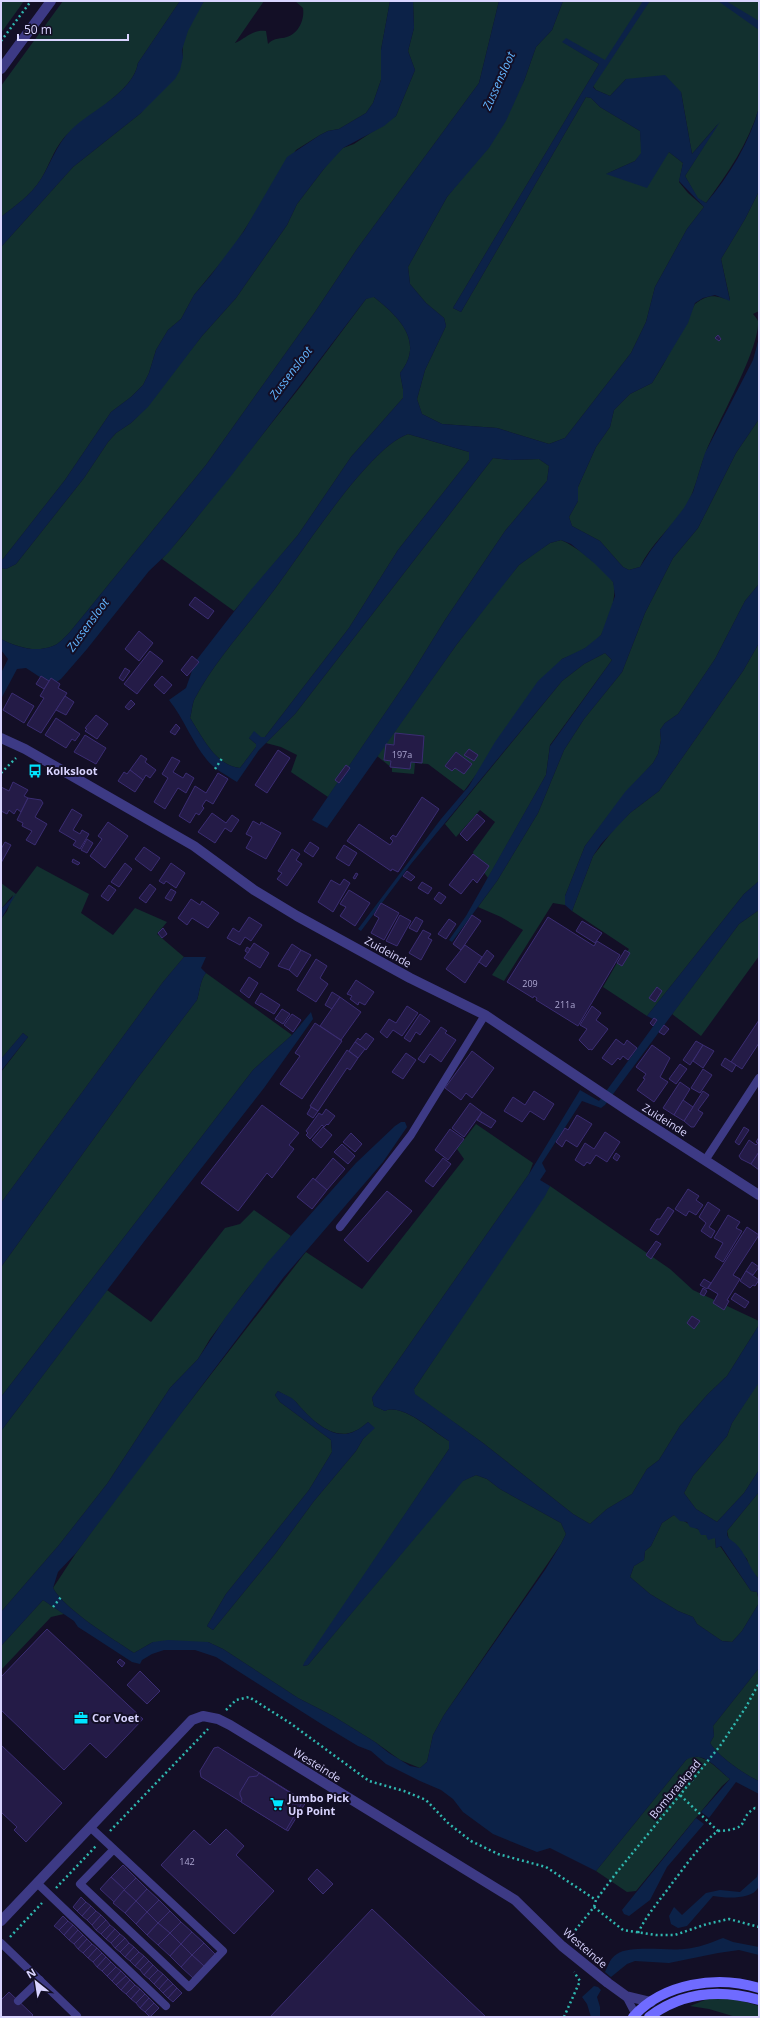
<svg xmlns="http://www.w3.org/2000/svg" width="760" height="2018" viewBox="0 0 760 2018" font-family="'Open Sans',sans-serif">
  <style>
    .green { fill: #12302f; fill-rule: evenodd }
    .water { fill: #0c2248; fill-rule: evenodd }
    .building { fill: #241b47; stroke: #3b2d73 }
    .lines { fill: none; stroke-linecap: round; stroke-linejoin: round }
    .path { stroke: #2fb8b0; stroke-width: 2.5; stroke-dasharray: 2 3; stroke-linecap: butt }
    .service { stroke: #3d3a85; stroke-width: 8 }
    .minor { stroke: #3d3a85; stroke-width: 10 }
    .tertiary { stroke: #3d3a85; stroke-width: 10 }
    .secondary { stroke: #6f6bff; stroke-width: 10 }
    .labels { text-anchor: middle; stroke-width: 4; stroke-linejoin: round; paint-order: stroke }
    .number-label { font-size: 9px; fill: #aca6d1 }
    .poi-label { font-size: 11px; font-weight: bold; fill: #d9d4ff; stroke: #130f26; text-anchor: start }
    .street-label { font-size: 11px; fill: #d9d4ff; stroke: #130f26 }
    .water-label { font-size: 12px; font-style: italic; fill: #62b6ff; stroke: #130f26 }
  </style>
  <rect width="100%" height="100%" fill="#130f26"/>
  <g class="green">
    <polygon points="1,1 24,1 1,33"/>
    <path d="M63 1H180L138 63C133 94 83 115 63 139 53 151 49 166 41 179 31 195 15 206 1 217V86Z"/>
    <path d="M204 1H264L235 43C246 38 253 29 266 31L268 44C273 39 276 39 282 38 297 37 305 21 303 8L295 1H390L381 50V80L373 103 366 113 339 129 328 131 320 135 296 150 232 249 194 295 181 319 168 330 156 350 149 373 143 385 131 397 111 412 65 480 3 559H1V247L73 167 141 113 183 57C180 38 194 17 204 1Z"/>
    <path d="M413 1H499L479 83 357 249 315 312 206 465 70 632C65 637 59 644 53 646 36 653 16 647 1 639V568L6 569 16 564 84 478 108 442 116 433 131 423 139 415 202 336 236 298 287 225 297 204 333 157 343 148 354 144 396 116 415 70 408 51 414 28Z"/>
    <path d="M563 1H759V108C748 144 728 173 706 203L698 199 685 176 718 124 692 154 681 92 626 79 610 96 596 90 593 86 608 62 563 42 599 64 453 308 461 312 586 97 591 98 600 107 640 131 642 153 635 161 606 174 669 152 683 163 679 182 688 193 704 207 687 229 655 287 646 322 631 353 565 438 549 444 497 428 442 424 422 414 417 399 425 370 446 326 444 318 426 303 410 284 408 267 447 197 463 177 524 81 536 47 552 30Z"/>
    <path d="M759 191V311L753 314C755 316 757 319 758 321 760 349 716 425 706 452 698 471 696 491 684 509 670 529 650 545 640 567L629 570 623 567 600 541 572 526 569 517 578 501V487L596 447 610 427 614 410 630 394 652 383 663 365 695 304C710 293 714 296 730 300L721 259 745 219Z"/>
    <path d="M371 297H374C399 317 425 342 400 373L403 389V398L351 457 298 535 234 611 162 559 183 535 301 386 366 299Z"/>
    <polygon points="759,419 759,584 745,601 715,659 678,714 665,723 660,730 661,740 658,754 653,763 626,792 585,846 565,896 565,905 553,903 504,981 492,975 523,930 501,917 478,907 497,881 538,813 564,750 584,719 622,672 645,613 673,558 698,528 736,453"/>
    <path d="M408 434 469 452V460L398 550 349 628 265 737 249 738 256 744V747L240 768C215 765 203 738 190 718 192 712 192 703 195 698 216 659 248 625 274 590 302 553 368 448 408 434Z"/>
    <polygon points="493,458 510,460 539,459 549,466 547,481 505,531 445,620 409,678 328,797 291,772 297,755 281,747 266,743 295,714"/>
    <path d="M561 540C574 545 607 570 613 582 618 594 608 625 601 635 592 647 576 653 562 659L464 791 428 764 415 763 414 774 392 772V768L377 756 457 644 500 588 519 565 534 554 550 543Z"/>
    <polygon points="759,643 759,881 744,894 647,1016 603,987 617,963 629,949 572,911 593,856 615,828 630,813 659,791 743,671"/>
    <polygon points="605,653 612,660 550,745 546,775 488,878 475,860 473,852 495,822 480,810 456,837 445,824 562,681 584,664"/>
    <polygon points="37,866 89,894 81,913 113,935 135,908 167,922 157,934 184,957 163,982 1,1203 1,1072 28,1037 23,1033 1,1059 1,919 7,911 13,895 1,909 1,883 16,894"/>
    <polygon points="759,910 759,956 701,1036 672,1014 739,924"/>
    <path d="M206 973 292 1035 253 1070 1 1397V1267L136 1080 197 1000C200 991 200 980 206 973Z"/>
    <path d="M476 1124 533 1163 529 1174 372 1398 374 1406 385 1411C403 1403 433 1432 449 1441V1449L303 1666 308 1665 462 1481 476 1475 487 1479 500 1489 561 1523 566 1534 561 1544 444 1715 433 1735 427 1762 420 1768 400 1760 375 1742 333 1716 298 1698 223 1649 208 1642H153L134 1653C113 1639 64 1609 53 1588L76 1553 136 1471 302 1257 306 1252 362 1289 464 1159 457 1149ZM278 1391C283 1394 292 1398 296 1402 309 1418 333 1442 355 1431 360 1429 364 1425 368 1422L374 1428 363 1439 356 1451 314 1501 275 1554 213 1630 207 1626 226 1594 309 1490 332 1452 331 1440 280 1402 275 1395Z"/>
    <polygon points="550,1186 670,1269 693,1290 759,1321 759,1325 727,1376 708,1394 680,1426 659,1460 647,1469 632,1494 607,1509 590,1524 573,1514 483,1443 414,1394 414,1389"/>
    <polygon points="254,1210 291,1236 247,1289 210,1339 198,1359 170,1388 107,1484 59,1545 1,1612 1,1431 107,1290 151,1322 225,1228 240,1224"/>
    <polygon points="759,1381 759,1470 744,1493 717,1522 696,1509 684,1493 693,1476 727,1436 732,1423"/>
    <polygon points="759,1492 759,1579 750,1569 747,1559 729,1540 727,1531"/>
    <path d="M674 1515C688 1523 700 1532 715 1538L716 1548 720 1546 751 1591 757 1592 759 1603 742 1631 732 1642 722 1641 697 1624 693 1617 678 1611 650 1594 630 1577 634 1566 644 1560 645 1551 651 1546 662 1523Z"/>
    <polygon points="43,1600 64,1614 51,1617 1,1670 1,1646"/>
    <path d="M759 1668V1781C745 1775 718 1756 710 1743L714 1736 713 1726Z"/>
    <path d="M691 1756C707 1755 718 1770 730 1779L722 1786 636 1891 627 1892 596 1871 686 1760Z"/>
    <polygon points="710,1998 732,1998 759,2006 759,2017 736,2017 709,2009 690,2006"/>
  </g>
  <g class="water">
    <path d="M180 1H204L188 31 182 50 183 57 180 70 175 79 141 113 73 167 1 247V217C15 206 31 195 41 179 51 163 56 145 71 130 91 110 133 93 138 63Z"/>
    <polygon points="390,1 413,1 414,28 408,51 415,70 396,116 384,126 343,148 323,170 297,204 287,225 236,298 202,336 148,407 131,423 116,433 108,442 84,478 16,564 6,569 1,568 1,559 3,559 65,480 111,412 131,397 143,385 149,373 156,350 168,330 181,319 194,295 211,275 244,231 287,157 320,135 328,131 339,129 366,113 373,103 381,80 381,50"/>
    <path d="M499 1H563L552 30 536 47 524 81 506 121 489 148 447 197 408 267 410 284 426 303 444 318 446 326 425 370 417 399 422 414 442 424 497 428 549 444 565 438 631 353 646 322 655 287 687 229 704 207 679 181 683 163 669 152 647 188 606 174 635 161 641 153 640 131 600 107 591 98 586 97 461 312 453 308 599 64 562 42 566 38 605 60 643 1H650L593 87 596 90 610 96 626 79 665 75 681 92 692 154 720 122 685 176 698 198 706 203C730 175 749 143 759 108V191L745 219 721 259 730 301 715 295 703 298 695 303 688 323 652 383 630 394 614 410 610 427 596 447 578 487V501L569 517 572 526 600 541 623 567 629 570 640 567 651 550 684 508 693 492 705 453 753 360 759 338V419L736 453 698 528 673 558 645 613 622 672 584 719 564 750 538 813 497 881 452 942 449 940 466 916 546 775 550 746 612 660 605 653 584 664 562 681 411 864 361 931 358 929 441 819 469 786 495 742 538 681 562 659 585 648 601 635 615 596 613 582 594 563 571 544 561 540 550 543 519 565 457 644 327 828 312 820 409 678 445 620 505 531 547 481 549 466 539 459 510 460 493 458 295 714 259 750 237 782C228 776 214 769 207 760 192 742 184 719 169 700L186 688 195 662 250 591 298 535 351 457 403 398V389L400 373C425 342 399 317 374 297L366 299 231 476 168 553 149 571 87 649 61 679 52 685 26 668 17 669 1 699V673L8 659 1 650V639C16 647 35 653 53 646 59 644 65 637 70 632L206 465 315 312 357 249 479 83ZM408 434 469 452V460L398 550 349 628 265 737H261L254 731 249 738 256 744V747L240 768C215 765 203 738 190 718 192 712 192 703 195 698 216 659 248 625 274 590 302 553 368 448 408 434Z"/>
    <polygon points="718,1 726,1 759,21 759,30"/>
    <polygon points="759,584 759,643 743,671 659,791 630,813 601,844 593,856 572,911 565,905 565,896 585,846 625,792 653,763 658,754 661,740 660,730 665,723 678,714 715,659 745,601"/>
    <path d="M759 881V910L739 924 605 1105 601 1108 582 1101 542 1163 546 1171 540 1180 550 1186 545 1196 414 1389 415 1394 483 1443 573 1514 590 1524 607 1509 632 1494 647 1469 659 1460 680 1426 708 1394 727 1376 759 1325 758 1384 732 1423 727 1436 693 1476 684 1493 696 1509 717 1522 744 1493 759 1470V1492L727 1531C727 1539 730 1539 735 1543 746 1553 749 1568 759 1579V1598L757 1592 751 1591 721 1546 716 1548 715 1538 708 1540 706 1535H701L698 1529 690 1527 687 1522 680 1521 674 1515 662 1523 651 1546 645 1551 644 1560 634 1566 630 1577 650 1594 678 1611 693 1617 697 1624 722 1641 732 1642 742 1631 759 1603V1668L713 1726 714 1736 710 1743C718 1756 745 1775 759 1781V1794L736 1782 709 1818 701 1812 730 1779C717 1769 703 1749 686 1760L596 1871 550 1848 537 1852 493 1834 463 1812 453 1799 441 1790 420 1781 386 1764 371 1751 358 1746 323 1725 216 1657 195 1650H164L152 1654 142 1660 140 1664 132 1662 89 1634 78 1627 74 1621 43 1600 1 1646V1612L59 1545 107 1484 170 1388 198 1359 225 1318 267 1263 356 1163 395 1126 401 1122H405L407 1127 383 1162 283 1278 76 1553 58 1572 53 1588C64 1609 113 1639 134 1653L153 1642 168 1640 208 1642 223 1649 298 1698 333 1716 375 1742 389 1753 410 1766 420 1768 427 1762 433 1735 444 1715 545 1570 561 1544 566 1534 561 1523 500 1489 487 1479 476 1475 463 1481 308 1665 303 1666 304 1663 449 1449V1441C434 1432 403 1403 385 1411L374 1406 372 1398 529 1174 580 1090 599 1101 657 1021 647 1016 744 894Z"/>
    <polygon points="16,894 1,919 1,909"/>
    <path d="M184 957H206L201 968 206 973C200 980 200 991 197 1000L136 1080 1 1267V1203L163 982Z"/>
    <polygon points="311,1012 313,1019 264,1088 146,1239 1,1431 1,1397 253,1070 292,1035"/>
    <polygon points="23,1033 28,1037 1,1071 1,1059"/>
    <path d="M278 1391C283 1394 292 1397 296 1402 309 1417 333 1443 355 1431 360 1429 364 1425 368 1422L375 1428 363 1439 356 1451 314 1501 275 1554 213 1630 207 1626 226 1594 309 1490 332 1452 331 1440 280 1402 275 1395Z"/>
    <polygon points="696,1818 704,1824 667,1867 650,1900 629,1916 624,1914 622,1910"/>
    <path d="M759 1869C759 1874 760 1883 758 1888 751 1900 725 1898 713 1896L687 1926 678 1928 671 1924 669 1916 674 1907 682 1915 706 1893 720 1890 740 1892 757 1877Z"/>
    <path d="M723 1938 733 1942 759 1947V1955L739 1950 718 1953 669 1963 635 1961 627 1964 611 1977 605 1972C608 1966 610 1958 617 1954 630 1945 668 1951 684 1949 698 1948 710 1943 723 1938Z"/>
    <polygon points="594,1986 598,1987 601,1990 597,1997 600,2007 600,2017 591,2017 587,2004 582,1997"/>
  </g>
  <g class="building">
    <polygon points="718,335 721,339 719,341 715,338"/>
    <polygon points="195,597 214,611 208,619 189,605"/>
    <polygon points="139,631 153,643 139,661 125,649"/>
    <polygon points="150,651 163,661 137,694 124,684"/>
    <polygon points="192,656 199,662 187,676 181,670"/>
    <polygon points="125,668 130,671 123,681 119,678"/>
    <polygon points="41,676 49,681 44,689 36,684"/>
    <polygon points="162,676 172,685 164,694 154,685"/>
    <polygon points="51,678 60,684 58,688 67,693 41,733 27,725 44,698 40,696"/>
    <polygon points="12,693 34,706 24,723 3,710"/>
    <polygon points="65,696 74,702 66,715 56,710"/>
    <polygon points="131,700 135,704 129,710 125,707"/>
    <polygon points="96,715 108,724 97,739 85,731 87,729 85,728"/>
    <polygon points="56,718 80,734 75,741 72,739 66,748 45,735"/>
    <polygon points="176,724 180,728 175,735 170,732"/>
    <polygon points="395,733 424,736 422,763 411,762 410,769 390,767 391,761 384,760 386,744 394,745"/>
    <polygon points="85,735 106,748 96,764 74,752"/>
    <polygon points="469,749 478,755 474,761 464,755"/>
    <polygon points="278,750 290,758 267,793 255,785"/>
    <polygon points="456,752 472,764 464,774 455,768 452,771 445,766"/>
    <polygon points="141,755 147,759 145,762 156,770 150,778 146,775 143,780 130,770"/>
    <polygon points="172,757 180,761 173,772 183,778 186,773 194,778 186,793 178,788 165,809 154,802 168,778 162,774"/>
    <polygon points="346,765 350,768 339,783 335,780"/>
    <polygon points="130,770 143,780 135,792 118,781 124,772 127,774"/>
    <polygon points="218,773 228,779 213,804 206,800 202,806 204,808 199,815 196,813 190,823 179,816 195,786 206,793"/>
    <polygon points="13,782 28,790 24,796 28,798 21,812 17,809 14,814 9,810 7,814 1,811 1,787 9,791"/>
    <polygon points="422,797 439,809 398,872 392,869 391,871 347,841 359,824 390,845 393,841 390,838 393,835 396,837"/>
    <polygon points="28,798 41,800 43,803 35,817 47,824 35,845 26,840 32,831 22,826 23,823 17,820"/>
    <polygon points="72,809 82,815 73,830 80,834 82,830 89,834 80,849 73,845 76,841 59,831"/>
    <polygon points="212,813 226,823 232,815 239,820 231,832 225,828 215,843 198,832"/>
    <polygon points="477,814 485,821 467,841 460,834"/>
    <polygon points="253,821 260,825 261,822 281,833 266,859 246,848 252,837 246,834"/>
    <polygon points="108,822 128,836 105,868 90,856 102,839 98,836"/>
    <polygon points="87,839 93,843 87,853 81,850"/>
    <polygon points="5,842 11,845 1,863 1,849"/>
    <polygon points="310,842 319,848 313,857 304,851"/>
    <polygon points="344,845 357,853 349,866 336,858"/>
    <polygon points="144,847 160,858 151,871 135,859"/>
    <polygon points="292,849 300,854 296,860 302,864 287,886 277,879 282,873 278,871"/>
    <polygon points="473,854 489,866 477,883 473,879 461,894 449,885"/>
    <polygon points="73,859 80,863 78,865 72,862"/>
    <polygon points="125,863 132,869 119,887 111,882"/>
    <polygon points="171,863 185,873 176,888 166,881 164,884 159,881"/>
    <polygon points="407,871 415,877 411,881 403,876"/>
    <polygon points="356,873 358,874 355,879 353,878"/>
    <polygon points="344,879 350,883 333,912 318,902 331,880 340,885"/>
    <polygon points="422,882 432,888 428,894 418,888"/>
    <polygon points="150,884 156,889 146,903 139,898"/>
    <polygon points="109,885 116,890 108,901 101,896"/>
    <polygon points="171,889 176,892 171,901 165,898"/>
    <polygon points="349,890 370,903 355,926 340,916 346,907 340,904"/>
    <polygon points="439,892 446,897 441,904 434,899"/>
    <polygon points="191,899 200,905 202,901 219,913 208,928 192,918 187,925 178,918"/>
    <polygon points="381,903 399,913 384,940 371,933 379,918 374,915"/>
    <polygon points="400,915 411,921 397,946 386,941"/>
    <polygon points="472,915 481,921 461,950 453,944"/>
    <polygon points="249,917 262,925 251,941 245,937 240,945 227,938 233,928 239,932"/>
    <polygon points="416,917 423,921 417,932 409,928"/>
    <polygon points="548,917 594,946 597,941 620,955 578,1026 536,1000 537,998 534,996 533,998 507,982"/>
    <polygon points="449,919 456,924 446,939 438,934"/>
    <polygon points="582,921 602,933 595,943 576,931"/>
    <polygon points="163,928 167,934 162,938 158,933"/>
    <polygon points="423,930 431,934 428,938 432,940 421,960 409,953"/>
    <polygon points="254,943 269,953 260,968 244,958"/>
    <polygon points="292,944 301,950 289,970 278,966"/>
    <polygon points="465,945 482,957 465,983 446,969"/>
    <polygon points="247,947 250,949 248,953 245,951"/>
    <polygon points="301,950 311,955 297,977 289,970"/>
    <polygon points="487,950 494,956 486,967 479,962"/>
    <polygon points="625,950 630,953 622,966 617,963"/>
    <polygon points="316,959 327,966 320,978 328,984 316,1002 297,990"/>
    <polygon points="249,977 258,983 249,998 240,991"/>
    <polygon points="356,980 374,992 365,1005 359,1002 358,1005 350,999 352,996 347,994"/>
    <polygon points="657,987 662,991 655,1002 649,998"/>
    <polygon points="332,992 340,997 332,1009 325,1005"/>
    <polygon points="261,993 280,1005 274,1014 255,1003"/>
    <polygon points="340,997 361,1012 341,1040 320,1026"/>
    <polygon points="407,1006 418,1013 402,1036 393,1030 387,1038 380,1032 389,1019 396,1023"/>
    <polygon points="592,1006 601,1013 596,1020 608,1029 592,1050 590,1049 589,1050 579,1040 587,1029 580,1025"/>
    <polygon points="282,1009 290,1014 283,1024 275,1019"/>
    <polygon points="292,1014 301,1020 293,1032 284,1025"/>
    <polygon points="420,1014 430,1021 420,1035 416,1032 410,1042 404,1038"/>
    <polygon points="654,1018 657,1020 653,1026 650,1023"/>
    <polygon points="759,1020 759,1043 742,1069 731,1062"/>
    <polygon points="315,1023 342,1041 302,1099 280,1084 300,1056 295,1053"/>
    <polygon points="664,1025 669,1029 664,1035 659,1032"/>
    <polygon points="441,1027 447,1031 445,1033 456,1040 441,1062 430,1054 424,1063 418,1059"/>
    <polygon points="366,1033 374,1039 366,1050 355,1042 358,1038 360,1040"/>
    <polygon points="616,1039 624,1045 627,1040 637,1048 628,1060 623,1056 620,1060 618,1058 612,1065 602,1058"/>
    <polygon points="696,1041 703,1045 690,1065 683,1060"/>
    <polygon points="355,1042 365,1049 358,1058 349,1051"/>
    <polygon points="652,1045 670,1058 660,1077 668,1082 654,1102 637,1090 645,1079 643,1078 646,1074 636,1067"/>
    <polygon points="703,1045 714,1051 703,1068 693,1061"/>
    <polygon points="347,1050 358,1058 350,1070 347,1068 318,1111 310,1106"/>
    <polygon points="472,1051 494,1068 472,1098 466,1093 461,1100 445,1088"/>
    <polygon points="406,1053 416,1060 403,1079 392,1072"/>
    <polygon points="725,1058 736,1065 732,1072 721,1065"/>
    <polygon points="680,1064 687,1069 676,1084 669,1079"/>
    <polygon points="703,1069 712,1075 700,1093 691,1088"/>
    <polygon points="680,1082 690,1089 674,1115 663,1108"/>
    <polygon points="534,1091 554,1104 544,1120 530,1111 522,1122 504,1111 513,1097 525,1105"/>
    <polygon points="703,1091 709,1095 698,1110 703,1113 694,1127 691,1127 684,1121"/>
    <polygon points="683,1100 693,1107 684,1121 674,1115"/>
    <polygon points="470,1103 482,1112 464,1137 452,1128"/>
    <polygon points="262,1105 299,1133 289,1145 294,1149 272,1178 267,1173 238,1211 201,1183"/>
    <polygon points="311,1107 318,1111 313,1118 307,1114"/>
    <polygon points="326,1109 335,1116 328,1125 327,1124 324,1127 322,1125 310,1139 306,1135 308,1133 306,1131 319,1113 322,1115"/>
    <polygon points="482,1112 496,1121 491,1128 477,1120"/>
    <polygon points="577,1115 592,1124 577,1147 566,1140 562,1147 556,1142 565,1128 568,1130"/>
    <polygon points="323,1127 332,1135 321,1148 312,1140"/>
    <polygon points="744,1127 749,1130 739,1145 735,1142"/>
    <polygon points="450,1129 464,1139 448,1160 435,1150"/>
    <polygon points="605,1132 620,1142 607,1162 596,1155 590,1164 587,1162 584,1166 575,1160 585,1143 594,1149"/>
    <polygon points="351,1133 362,1144 355,1152 343,1142"/>
    <polygon points="759,1137 759,1152 751,1164 741,1159 739,1156 749,1140 756,1145 758,1143 756,1142"/>
    <polygon points="342,1144 355,1156 348,1164 334,1152"/>
    <polygon points="759,1152 759,1170 751,1164"/>
    <polygon points="616,1153 620,1156 617,1161 613,1158"/>
    <polygon points="333,1158 345,1169 327,1190 315,1180"/>
    <polygon points="443,1158 451,1164 433,1187 425,1181"/>
    <polygon points="313,1178 327,1190 312,1209 297,1197"/>
    <polygon points="688,1189 699,1196 696,1200 703,1205 696,1215 689,1211 686,1216 675,1209"/>
    <polygon points="387,1191 412,1211 368,1262 344,1240"/>
    <polygon points="708,1202 720,1210 709,1227 715,1231 711,1238 701,1231 706,1223 699,1217"/>
    <polygon points="668,1207 674,1211 658,1235 650,1230 657,1219 660,1219"/>
    <polygon points="728,1215 740,1222 736,1228 742,1231 723,1262 715,1257 723,1243 714,1238"/>
    <polygon points="747,1227 759,1235 733,1275 740,1279 727,1300 729,1301 724,1310 713,1303 718,1294 708,1288"/>
    <polygon points="656,1241 661,1244 651,1259 646,1255"/>
    <polygon points="752,1262 759,1267 753,1275 746,1271"/>
    <polygon points="746,1271 759,1280 755,1286 753,1285 750,1288 740,1281"/>
    <polygon points="704,1279 711,1283 707,1289 700,1285"/>
    <polygon points="703,1288 707,1291 704,1296 700,1294"/>
    <polygon points="735,1293 749,1302 745,1308 731,1299"/>
    <polygon points="692,1316 700,1321 694,1329 687,1323"/>
    <polygon points="47,1629 143,1719 106,1758 90,1743 64,1770 1,1710 1,1677"/>
    <polygon points="120,1659 125,1663 122,1667 117,1662"/>
    <polygon points="140,1671 160,1691 147,1704 127,1685"/>
    <polygon points="1,1745 62,1803 26,1842 14,1830 17,1827 1,1812"/>
    <polygon points="218,1747 306,1802 288,1831 201,1777 200,1771 214,1748"/>
    <polygon points="259,1773 303,1801 286,1830 241,1802 242,1799 240,1795 240,1792 249,1777 257,1776"/>
    <polygon points="226,1829 244,1846 236,1855 274,1891 234,1934 161,1865 194,1830 210,1845"/>
    <polygon points="123,1865 136,1878 125,1890 111,1877"/>
    <polygon points="317,1869 333,1884 323,1894 308,1879"/>
    <polygon points="111,1877 125,1890 114,1902 100,1889"/>
    <polygon points="136,1878 147,1889 136,1901 124,1890"/>
    <polygon points="147,1889 159,1900 147,1912 136,1901"/>
    <polygon points="124,1890 136,1901 125,1913 113,1903"/>
    <polygon points="81,1897 86,1902 77,1911 73,1907"/>
    <polygon points="159,1900 170,1911 158,1923 147,1912"/>
    <polygon points="136,1901 147,1912 136,1924 125,1913"/>
    <polygon points="86,1902 91,1906 82,1916 77,1911"/>
    <polygon points="91,1906 96,1911 87,1920 82,1916"/>
    <polygon points="372,1909 485,2016 483,2017 270,2017"/>
    <polygon points="96,1911 101,1915 92,1925 87,1920"/>
    <polygon points="170,1911 181,1922 170,1933 158,1923"/>
    <polygon points="147,1912 158,1923 147,1935 136,1924"/>
    <polygon points="101,1915 106,1920 96,1930 92,1925"/>
    <polygon points="63,1916 68,1921 59,1930 54,1926"/>
    <polygon points="106,1920 110,1925 101,1934 96,1930"/>
    <polygon points="68,1921 73,1925 64,1935 59,1930"/>
    <polygon points="181,1922 192,1932 181,1944 170,1933"/>
    <polygon points="158,1923 170,1933 158,1945 147,1935"/>
    <polygon points="73,1925 78,1930 69,1940 64,1935"/>
    <polygon points="110,1925 115,1929 106,1939 101,1934"/>
    <polygon points="115,1929 120,1934 111,1943 106,1939"/>
    <polygon points="78,1930 83,1935 74,1944 69,1940"/>
    <polygon points="192,1932 204,1943 192,1955 181,1944"/>
    <polygon points="170,1933 181,1944 170,1956 158,1945"/>
    <polygon points="120,1934 125,1938 115,1948 111,1943"/>
    <polygon points="83,1935 87,1939 78,1949 74,1944"/>
    <polygon points="125,1938 129,1943 120,1952 115,1948"/>
    <polygon points="87,1939 92,1944 83,1953 78,1949"/>
    <polygon points="129,1943 134,1947 125,1957 120,1952"/>
    <polygon points="204,1943 215,1954 204,1966 192,1955"/>
    <polygon points="92,1944 97,1948 88,1958 83,1953"/>
    <polygon points="181,1944 192,1955 181,1967 170,1956"/>
    <polygon points="134,1947 139,1952 130,1961 125,1957"/>
    <polygon points="97,1948 102,1953 93,1962 88,1958"/>
    <polygon points="139,1952 144,1956 135,1966 130,1961"/>
    <polygon points="102,1953 106,1957 97,1967 93,1962"/>
    <polygon points="192,1955 204,1966 193,1978 181,1967"/>
    <polygon points="144,1956 149,1961 140,1970 135,1966"/>
    <polygon points="106,1957 111,1962 102,1971 97,1967"/>
    <polygon points="149,1961 153,1965 144,1975 140,1970"/>
    <polygon points="111,1962 116,1967 107,1976 102,1971"/>
    <polygon points="153,1965 158,1970 149,1979 144,1975"/>
    <polygon points="116,1967 121,1971 112,1981 107,1976"/>
    <polygon points="158,1970 163,1974 154,1984 149,1979"/>
    <polygon points="121,1971 126,1976 116,1985 112,1981"/>
    <polygon points="163,1974 168,1979 159,1989 154,1984"/>
    <polygon points="126,1976 130,1980 121,1990 116,1985"/>
    <polygon points="168,1979 173,1984 163,1993 159,1989"/>
    <polygon points="130,1980 135,1985 126,1994 121,1990"/>
    <polygon points="173,1984 177,1988 168,1998 163,1993"/>
    <polygon points="135,1985 140,1989 131,1999 126,1994"/>
    <polygon points="177,1988 182,1993 173,2002 168,1998"/>
    <polygon points="140,1989 145,1994 136,2003 131,1999"/>
    <polygon points="9,1992 33,2015 31,2017 1,2017 1,2000"/>
    <polygon points="145,1994 149,1998 140,2008 136,2003"/>
    <polygon points="149,1998 154,2003 145,2012 140,2008"/>
    <polygon points="154,2003 159,2008 150,2017 145,2012"/>
  </g>
  <g class="lines">
    <g class="path">
      <polyline points="1,41 31,1"/>
      <polyline points="215,769 223,757"/>
      <polyline points="1,773 16,758"/>
      <polyline points="53,1607 61,1597"/>
      <polyline points="226,1710 236,1700 249,1697 290,1723 369,1781 404,1791 426,1800 448,1823 471,1841 498,1854 546,1867 596,1900"/>
      <polyline points="110,1831 208,1729"/>
      <path d="M718 1831C754 1829 736 1819 755 1808L759 1809"/>
      <polyline points="56,1888 96,1846"/>
      <polyline points="594,1907 623,1930 656,1935 675,1935 707,1924 729,1919 759,1927"/>
      <path d="M638 1933C647 1914 661 1899 673 1882 687 1864 700 1844 718 1831L680 1795"/>
      <polyline points="10,1937 42,1903"/>
      <polyline points="569,1938 594,1907 596,1900 617,1872 720,1746 746,1707 759,1683"/>
      <polyline points="564,2017 580,1981 574,1972"/>
    </g>
    <g class="service">
      <polyline points="706,1159 759,1078"/>
      <polyline points="340,1227 411,1135 485,1015"/>
      <polyline points="90,1827 103,1839 223,1951 189,1987 80,1884 114,1849"/>
      <polyline points="37,1883 166,2006"/>
      <polyline points="1,1943 77,2016 76,2017"/>
      <polyline points="626,1996 637,2017"/>
      <polyline points="18,2001 40,1980"/>
    </g>
    <g class="minor">
      <polyline points="1,69 51,1"/>
      <polyline points="1,1921 192,1720 203,1716 218,1719 230,1725 515,1900 562,1946 608,1983 626,1996 651,2002"/>
    </g>
    <polyline class="tertiary" points="1,738 25,749 194,846 254,890 297,916 410,978 485,1015 630,1112 759,1195"/>
    <g class="secondary">
      <path d="M633 2017C663 1983 717 1975 759 1988"/>
      <path d="M649 2017C682 1992 720 1989 759 2000"/>
    </g>
  </g>
  <defs>
    <g id="bus-bare" transform="scale(1.08)"><path d="M-5-6H5V4H4V6H2V4H-2V6H-4V4H-5ZM-3.5-4V0h7V-4ZM-3.5 1.2v1.5H-2V1.2ZM2 1.2v1.5H3.5V1.2Z" fill="#00e5ff" stroke="#130f26" stroke-width="2.5" paint-order="stroke"/></g>
    <g id="office-bare" transform="scale(1.08)"><path d="M-6-3h4V-5.5h4V-3h4V5H-6ZM-1-4.5V-3h2v-1.5ZM-6 0V1H6V0Z" fill="#00e5ff" stroke="#130f26" stroke-width="2.5" paint-order="stroke"/></g>
    <g id="supermarket-bare" transform="scale(1.08)"><path d="M-6-5.5h2.5l.6 2H6L4.5 2H-2.5L-4.4-4H-6ZM-1.5 3.2a1.3 1.3 0 1 0 .1 0ZM3 3.2a1.3 1.3 0 1 0 .1 0Z" fill="#00e5ff" stroke="#130f26" stroke-width="2.5" paint-order="stroke"/></g>
  </defs>
  <g fill-rule="evenodd">
    <use href="#bus-bare" x="35" y="771"/>
    <use href="#office-bare" x="81" y="1718"/>
    <use href="#supermarket-bare" x="277" y="1804"/>
  </g>
  <g class="labels">
    <g class="number-label">
      <text x="402" y="758">197a</text>
      <text x="530" y="987">209</text>
      <text x="565" y="1008">211a</text>
      <text x="187" y="1865">142</text>
    </g>
    <g class="poi-label">
      <text x="46" y="775">Kolksloot</text>
      <text x="92" y="1722">Cor Voet</text>
      <text x="288" y="1802">Jumbo Pick<tspan x="288" dy="13">Up Point</tspan></text>
    </g>
    <g class="street-label">
      <text transform="translate(388 952) rotate(29)" y="4">Zuideinde</text>
      <text transform="translate(665 1120) rotate(32)" y="4">Zuideinde</text>
      <text transform="translate(317 1765) rotate(32)" y="4">Westeinde</text>
      <text transform="translate(675 1789) rotate(-50)" y="4">Bombraakpad</text>
      <text transform="translate(585 1948) rotate(41)" y="4">Westeinde</text>
    </g>
    <g class="water-label">
      <text transform="translate(499 81) rotate(-66)" y="4">Zussensloot</text>
      <text transform="translate(291 373) rotate(-53)" y="4">Zussensloot</text>
      <text transform="translate(88 625) rotate(-54)" y="4">Zussensloot</text>
    </g>
  </g>
  <rect width="760" height="2018" fill="none" stroke="#d9d4ff" stroke-width="4"/>
  <g transform="translate(36 1982) rotate(330)" stroke="#130f26" stroke-width="3" paint-order="stroke">
  <path d="M0-3L7 15L0 10L-7 15Z" fill="#d9d4ff"/>
  <text y="-6" font-size="11" font-weight="bold" text-anchor="middle" fill="#d9d4ff">N</text>
  </g>
  <path d="M18 34v6h110v-6" fill="none" stroke="#d9d4ff" stroke-width="2"/>
  <text x="24" y="34" font-size="12" fill="#d9d4ff" stroke="#130f26" stroke-width="3" paint-order="stroke">50 m</text>
</svg>
